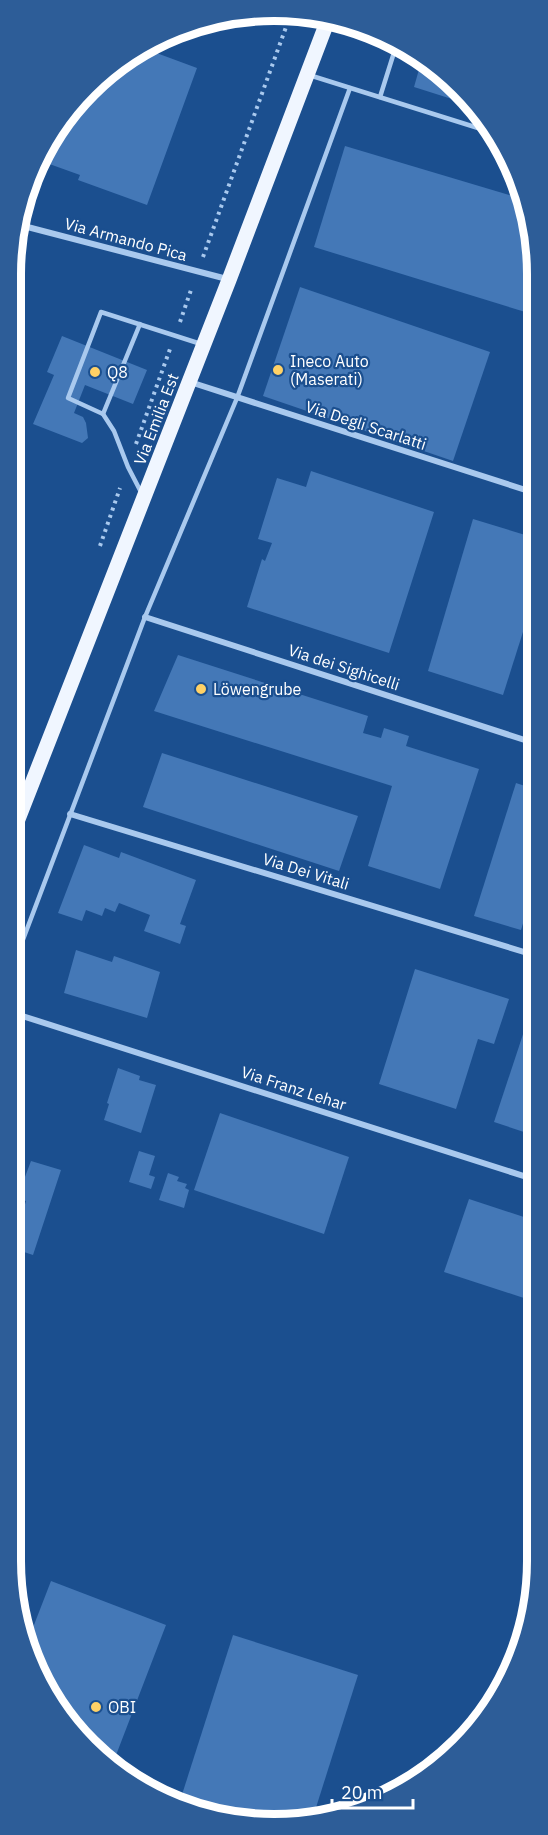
<svg xmlns="http://www.w3.org/2000/svg" width="548" height="1835" viewBox="0 0 548 1835" font-family="'IBM Plex Sans',sans-serif">
  <style>
    .building { fill: #4478b7 }
    .lines { fill: none; stroke-linecap: round; stroke-linejoin: round }
    .path { stroke: #a9c9ee; stroke-width: 4; stroke-dasharray: 3 4.5; stroke-linecap: butt }
    .service { stroke: #a9c9ee; stroke-width: 4.5 }
    .minor { stroke: #a9c9ee; stroke-width: 6 }
    .primary { stroke: #f0f6ff; stroke-width: 15 }
    .poi-dot { fill: #ffd166; stroke: #1b4f8f; stroke-width: 2 }
    .labels { text-anchor: middle; stroke-width: 4.5; stroke-linejoin: round; paint-order: stroke }
    .street-label { font-size: 16px; fill: #fff; stroke: #1b4f8f }
    .poi-label { font-size: 16px; fill: #fff; stroke: #1b4f8f; text-anchor: start }
    .rim { fill: none; stroke: #fff; stroke-width: 8 }
  </style>
  <rect width="100%" height="100%" fill="#1b4f8f"/>
  <g class="building">
    <polygon points="143,48 197,68 147,205 78,180 80,175 41,161 55,127 128,55"/>
    <polygon points="422,59 472,100 477,107 414,87"/>
    <polygon points="345,146 523,199 535,240 535,315 314,247"/>
    <polygon points="300,287 490,352 453,461 263,396"/>
    <polygon points="62,336 147,370 133,404 85,385 74,413 83,417 86,423 88,438 82,443 33,424 54,375 47,372"/>
    <polygon points="311,471 434,512 389,653 247,607 262,559 265,561 272,543 258,539 277,478 306,487"/>
    <polygon points="473,519 535,538 535,594 503,695 428,671"/>
    <polygon points="178,655 368,716 363,733 381,738 384,728 409,736 406,746 479,769 440,889 368,866 392,786 154,711"/>
    <polygon points="162,753 358,816 339,871 143,807"/>
    <polygon points="516,783 534,789 534,887 521,930 474,916"/>
    <polygon points="84,845 119,858 121,852 196,880 180,924 186,926 180,944 144,931 150,915 119,903 115,912 105,908 102,916 86,910 82,921 58,913"/>
    <polygon points="76,950 112,962 114,956 160,972 147,1018 64,993"/>
    <polygon points="415,969 509,999 494,1044 478,1039 456,1109 379,1084"/>
    <polygon points="533,1004 534,1004 533,1135 494,1122"/>
    <polygon points="118,1068 140,1076 139,1080 156,1085 141,1133 104,1120 109,1104 107,1103"/>
    <polygon points="220,1113 349,1157 324,1234 194,1190"/>
    <polygon points="139,1151 155,1156 149,1175 155,1177 151,1189 129,1182"/>
    <polygon points="31,1161 61,1170 33,1255 12,1248 26,1201 17,1198"/>
    <polygon points="168,1173 179,1177 177,1181 187,1184 185,1188 189,1190 184,1208 159,1200"/>
    <polygon points="469,1199 533,1220 533,1301 444,1272"/>
    <polygon points="51,1581 166,1625 113,1763 76,1735 30,1662 29,1653 31,1647 27,1646 27,1643"/>
    <polygon points="233,1635 358,1675 313,1817 240,1822 179,1804"/>
  </g>
  <g class="lines">
    <g class="path">
      <polyline points="203,257 290,16"/>
      <polyline points="180,322 192,287"/>
      <polyline points="136,444 170,349"/>
      <polyline points="100,546 120,488"/>
    </g>
    <g class="service">
      <polyline points="309,75 494,133"/>
      <polyline points="380,97 397,43"/>
      <polyline points="103,414 140,324"/>
      <polyline points="142,494 128,467 114,431 103,414 68,398 101,312 201,344"/>
      <polyline points="13,966 145,617 237,398 350,88"/>
    </g>
    <g class="minor">
      <polyline points="16,224 227,279"/>
      <polyline points="190,382 535,493"/>
      <polyline points="145,617 534,743"/>
      <polyline points="70,814 534,955"/>
      <polyline points="13,1013 533,1179"/>
    </g>
    <polyline class="primary" points="13,832 229,280 329,17"/>
  </g>
  <g class="poi-dot">
    <circle cx="278" cy="370" r="6"/>
    <circle cx="95" cy="372" r="6"/>
    <circle cx="201" cy="689" r="6"/>
    <circle cx="96" cy="1707" r="6"/>
  </g>
  <g class="labels">
    <g class="street-label">
      <text transform="translate(126 239) rotate(15)" y="6">Via Armando Pica</text>
      <text transform="translate(156 419) rotate(-69)" y="6">Via Emilia Est</text>
      <text transform="translate(366 425) rotate(18)" y="6">Via Degli Scarlatti</text>
      <text transform="translate(344 667) rotate(18)" y="6">Via dei Sighicelli</text>
      <text transform="translate(306 871) rotate(17)" y="6">Via Dei Vitali</text>
      <text transform="translate(294 1088) rotate(18)" y="6">Via Franz Lehar</text>
    </g>
    <g class="poi-label">
      <text x="290" y="367">Ineco Auto<tspan x="290" dy="18">(Maserati)</tspan></text>
      <text x="107" y="378">Q8</text>
      <text x="213" y="695">Löwengrube</text>
      <text x="108" y="1713">OBI</text>
    </g>
  </g>
  <path d="M0 0H548V1835H0ZM274 21H274A253 253 0 0 1 527 274V1561A253 253 0 0 1 274 1814H274A253 253 0 0 1 21 1561V274A253 253 0 0 1 274 21Z" fill="#2d5d98" fill-rule="evenodd"/>
  <path class="rim" d="M274 21H274A253 253 0 0 1 527 274V1561A253 253 0 0 1 274 1814H274A253 253 0 0 1 21 1561V274A253 253 0 0 1 274 21Z"/>
  <path d="M332 1799v9h81v-9" fill="none" stroke="#ffffff" stroke-width="3"/>
  <text x="341" y="1799" font-size="18" fill="#ffffff" stroke="#1b4f8f" stroke-width="4.5" paint-order="stroke">20 m</text>
</svg>
